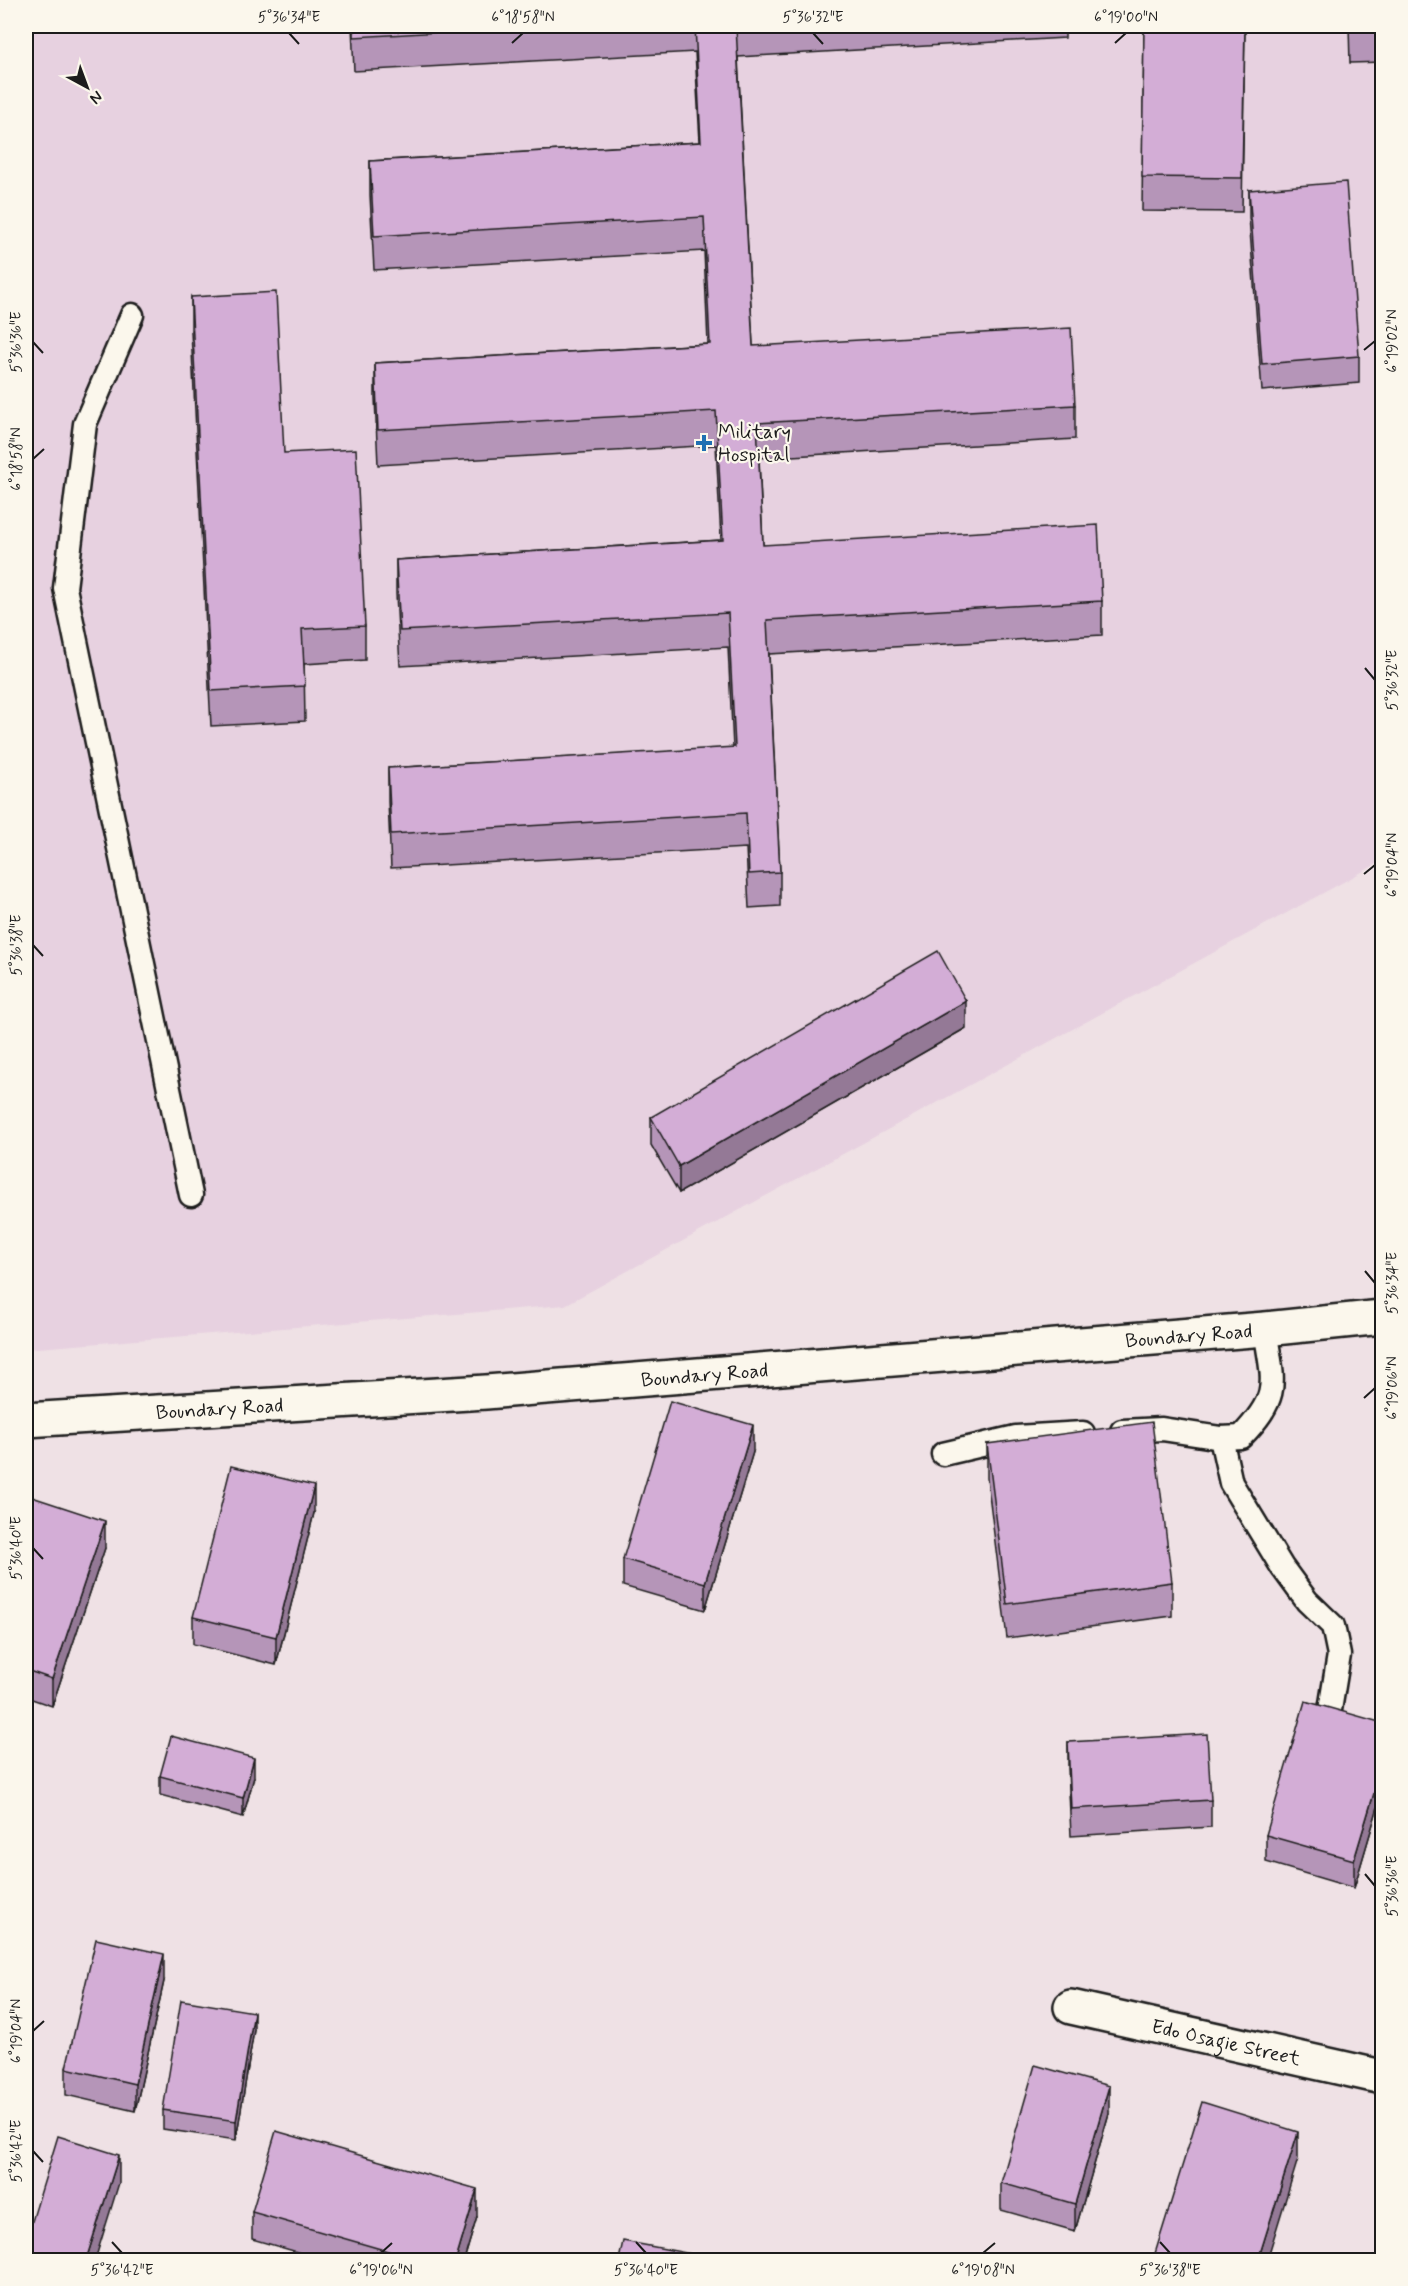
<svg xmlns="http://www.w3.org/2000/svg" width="1408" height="2286" viewBox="0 0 1408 2286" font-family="Mynerve,sans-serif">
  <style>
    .built { fill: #e7d1e0 }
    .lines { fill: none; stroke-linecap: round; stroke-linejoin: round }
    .lane-casing { stroke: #1c1c1c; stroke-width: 27 }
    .street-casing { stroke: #1c1c1c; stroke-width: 38 }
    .secondary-casing { stroke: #1c1c1c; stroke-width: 38 }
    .lane { stroke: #fbf7ec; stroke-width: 22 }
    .street { stroke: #fbf7ec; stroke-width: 33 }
    .secondary { stroke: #fbf7ec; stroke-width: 33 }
    .wall { fill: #b595b8; stroke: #1c1c1c; stroke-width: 1.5 }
    .shaded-wall { fill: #947996; stroke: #1c1c1c; stroke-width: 1.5 }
    .building { fill: #d3add6; stroke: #1c1c1c; stroke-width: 1.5 }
    .ticks { fill: none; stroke: #1c1c1c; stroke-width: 2 }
    .poi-dot { fill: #1f6fb2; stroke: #fbf7ec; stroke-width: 2 }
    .labels { text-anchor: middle; stroke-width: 4.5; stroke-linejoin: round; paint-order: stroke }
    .poi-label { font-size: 20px; fill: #1c1c1c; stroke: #fbf7ec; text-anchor: start }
    .street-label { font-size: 20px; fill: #1c1c1c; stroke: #fbf7ec }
    .neatline { fill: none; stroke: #1c1c1c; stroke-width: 2 }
    .ticks-label { font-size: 15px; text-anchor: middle; fill: #1c1c1c }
  </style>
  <rect width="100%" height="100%" fill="#efe1e5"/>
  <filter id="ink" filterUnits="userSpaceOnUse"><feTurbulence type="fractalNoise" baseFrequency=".0167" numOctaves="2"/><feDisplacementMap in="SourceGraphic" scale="12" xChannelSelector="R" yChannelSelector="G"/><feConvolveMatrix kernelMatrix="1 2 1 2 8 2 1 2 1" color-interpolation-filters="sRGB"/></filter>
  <g filter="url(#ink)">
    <polygon class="built" points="26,26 1382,26 1382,861 565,1305 26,1349"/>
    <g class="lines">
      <g class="lane-casing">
        <g id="lane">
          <polyline points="132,315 85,424 65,588 191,1195"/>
          <path d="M1122 1431 1162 1429 1221 1438 1241 1437C1282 1394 1273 1383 1265 1329"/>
          <polyline points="1221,1438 1231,1483 1282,1567 1307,1601 1333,1626 1339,1655 1330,1710"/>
          <polyline points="943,1454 1016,1437 1083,1433"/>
        </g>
      </g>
      <g class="street-casing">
        <g id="street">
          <path id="s1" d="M1071 2007 1382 2077"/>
        </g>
      </g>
      <g class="secondary-casing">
        <g id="secondary">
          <path id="s2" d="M26 1420 486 1392 1265 1329 1382 1317"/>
        </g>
      </g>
      <use href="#lane" class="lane"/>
      <use href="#street" class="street"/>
      <use href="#secondary" class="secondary"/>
    </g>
    <g class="wall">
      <polygon points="352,26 1065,26 1065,38 738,57 753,346 1075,405 1075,439 759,458 763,545 1102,601 1102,635 769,654 780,872 780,906 749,908 746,848 391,868 388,802 388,768 733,748 728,647 400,666 396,594 396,560 721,540 716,445 378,465 375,398 375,363 708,344 704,251 374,270 370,195 370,161 700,142 695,52 354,71"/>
      <polygon points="1144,26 1245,26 1242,212 1142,211"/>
      <polygon points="1349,26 1383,26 1383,62 1350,63"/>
      <polygon points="1249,190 1359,356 1359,383 1262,391 1249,217"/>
      <polygon points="191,297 284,453 365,626 365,660 304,664 305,721 211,726 191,332"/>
      <polygon points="966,1028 679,1193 651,1145 651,1117"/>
      <polygon points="987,1444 1172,1582 1172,1616 1007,1638 987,1478"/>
      <polygon points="753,1452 705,1610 623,1586 623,1559"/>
      <polygon points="26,1495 105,1548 52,1706 26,1697"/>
      <polygon points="314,1513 276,1665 193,1644 193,1617"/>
      <polygon points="1383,1723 1383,1790 1354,1888 1266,1862 1266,1835"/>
      <polygon points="1068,1742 1211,1800 1211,1827 1071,1836 1068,1769"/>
      <polygon points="160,1776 254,1777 243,1817 160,1795"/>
      <polygon points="164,1981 135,2111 66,2095 66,2068"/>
      <polygon points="254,2030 236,2140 163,2129 163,2110"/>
      <polygon points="1109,2113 1075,2231 1001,2210 1001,2183"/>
      <polygon points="252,2212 477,2217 464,2260 325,2260 252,2239"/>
    </g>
    <g class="shaded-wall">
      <polygon points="966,1001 966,1028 679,1193 679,1166"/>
      <polygon points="753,1425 753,1452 705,1610 705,1583"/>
      <polygon points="314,1486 314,1513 276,1665 276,1637"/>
      <polygon points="105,1521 105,1548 52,1706 52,1679"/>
      <polygon points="254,1758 254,1777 243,1817 243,1798"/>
      <polygon points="1383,1763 1383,1790 1354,1888 1354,1860"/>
      <polygon points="164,1954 164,1981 135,2111 135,2084"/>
      <polygon points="254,2012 254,2030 236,2140 236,2121"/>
      <polygon points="1109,2086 1109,2113 1075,2231 1075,2204"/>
      <polygon points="1298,2132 1298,2159 1267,2260 1258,2260"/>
      <polygon points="119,2155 119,2183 95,2260 86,2260"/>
      <polygon points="477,2189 477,2217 464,2260 456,2260"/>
    </g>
    <g class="building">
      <polygon points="354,26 547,26 354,37"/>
      <polygon points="695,26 736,26 753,346 1071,328 1075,405 757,423 763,545 1098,525 1102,601 767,620 780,872 749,874 746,813 391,834 388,768 735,747 728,613 400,631 396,560 723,540 716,411 378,430 375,363 710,344 704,217 374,236 370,161 701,142"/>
      <polygon points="1144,26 1245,26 1242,178 1142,177"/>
      <polygon points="1350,26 1383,26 1383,28 1350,29"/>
      <polygon points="1346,182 1359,356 1262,364 1249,190"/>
      <polygon points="276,292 284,453 356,449 365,626 302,629 305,686 211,691 191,297"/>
      <polygon points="938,951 966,1001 679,1166 651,1117"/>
      <polygon points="670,1401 753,1425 705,1583 623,1559"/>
      <polygon points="1152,1422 1172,1582 1007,1604 987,1444"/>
      <polygon points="231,1466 314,1486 276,1637 193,1617"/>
      <polygon points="26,1495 105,1521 52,1679 26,1670"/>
      <polygon points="1305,1701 1383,1723 1383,1763 1354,1860 1266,1835"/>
      <polygon points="1207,1734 1211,1800 1071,1809 1068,1742"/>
      <polygon points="171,1736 254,1758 243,1798 160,1776"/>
      <polygon points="96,1939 164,1954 135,2084 66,2068"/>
      <polygon points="181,2000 254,2012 236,2121 163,2110"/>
      <polygon points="1035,2065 1109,2086 1075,2204 1001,2183"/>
      <polygon points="1202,2102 1298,2132 1258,2260 1153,2260"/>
      <polygon points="276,2131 477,2189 456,2260 419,2260 252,2212"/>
      <polygon points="58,2136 119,2155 86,2260 26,2260 26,2241"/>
      <polygon points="623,2241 723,2260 619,2260"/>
    </g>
  </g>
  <path class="ticks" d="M289 33 299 44M813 33 823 44M512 43 523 33M1115 43 1126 33M33 342 43 353M1364 350 1375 341M33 459 44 449M1365 668 1375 680M1364 874 1375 865M33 945 43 956M1365 1271 1375 1283M1364 1398 1375 1388M33 1548 43 1559M1365 1874 1375 1886M33 2031 44 2021M33 2151 43 2162M112 2242 122 2253M636 2242 646 2253M1160 2242 1170 2253M381 2253 392 2243M983 2253 995 2243"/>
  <path class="poi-dot" d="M701 434h6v6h6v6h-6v6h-6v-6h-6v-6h6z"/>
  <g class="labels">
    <g class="poi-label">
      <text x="718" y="438">Military<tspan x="718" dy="23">Hospital</tspan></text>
    </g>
    <g class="street-label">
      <text dy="7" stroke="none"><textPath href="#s2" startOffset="1166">Boundary Road</textPath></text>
      <text dy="7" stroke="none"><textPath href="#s2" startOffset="680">Boundary Road</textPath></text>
      <text dy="7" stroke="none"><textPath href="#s2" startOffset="194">Boundary Road</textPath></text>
      <text dy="7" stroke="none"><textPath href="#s1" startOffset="159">Edo Osagie Street</textPath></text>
    </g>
  </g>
  <rect width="1408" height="2286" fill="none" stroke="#fbf7ec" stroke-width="66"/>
  <g transform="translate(87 87) rotate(139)" stroke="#fbf7ec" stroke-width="4.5" paint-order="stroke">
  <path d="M0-4.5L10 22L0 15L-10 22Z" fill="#1c1c1c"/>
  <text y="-9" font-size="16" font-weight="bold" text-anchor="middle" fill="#1c1c1c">N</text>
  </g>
  <rect x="33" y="33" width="1342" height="2220" class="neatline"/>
  <g class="ticks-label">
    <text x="289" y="22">5°36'34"E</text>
    <text x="523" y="22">6°18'58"N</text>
    <text x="813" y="22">5°36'32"E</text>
    <text x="1126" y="22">6°19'00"N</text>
    <text transform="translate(1392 341) rotate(-90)" y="5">6°19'02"N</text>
    <text transform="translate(16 342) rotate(-90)" y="5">5°36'36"E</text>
    <text transform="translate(16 459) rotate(-90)" y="5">6°18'58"N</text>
    <text transform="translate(1392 680) rotate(-90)" y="5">5°36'32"E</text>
    <text transform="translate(1392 865) rotate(-90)" y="5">6°19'04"N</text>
    <text transform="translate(16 945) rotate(-90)" y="5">5°36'38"E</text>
    <text transform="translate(1392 1283) rotate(-90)" y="5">5°36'34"E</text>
    <text transform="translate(1392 1388) rotate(-90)" y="5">6°19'06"N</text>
    <text transform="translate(16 1548) rotate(-90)" y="5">5°36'40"E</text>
    <text transform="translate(1392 1886) rotate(-90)" y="5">5°36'36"E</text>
    <text transform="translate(16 2031) rotate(-90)" y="5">6°19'04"N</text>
    <text transform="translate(16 2151) rotate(-90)" y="5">5°36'42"E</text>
    <text x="122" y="2275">5°36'42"E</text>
    <text x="381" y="2275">6°19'06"N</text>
    <text x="646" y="2275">5°36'40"E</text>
    <text x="983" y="2275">6°19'08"N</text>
    <text x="1170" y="2275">5°36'38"E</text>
  </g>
</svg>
